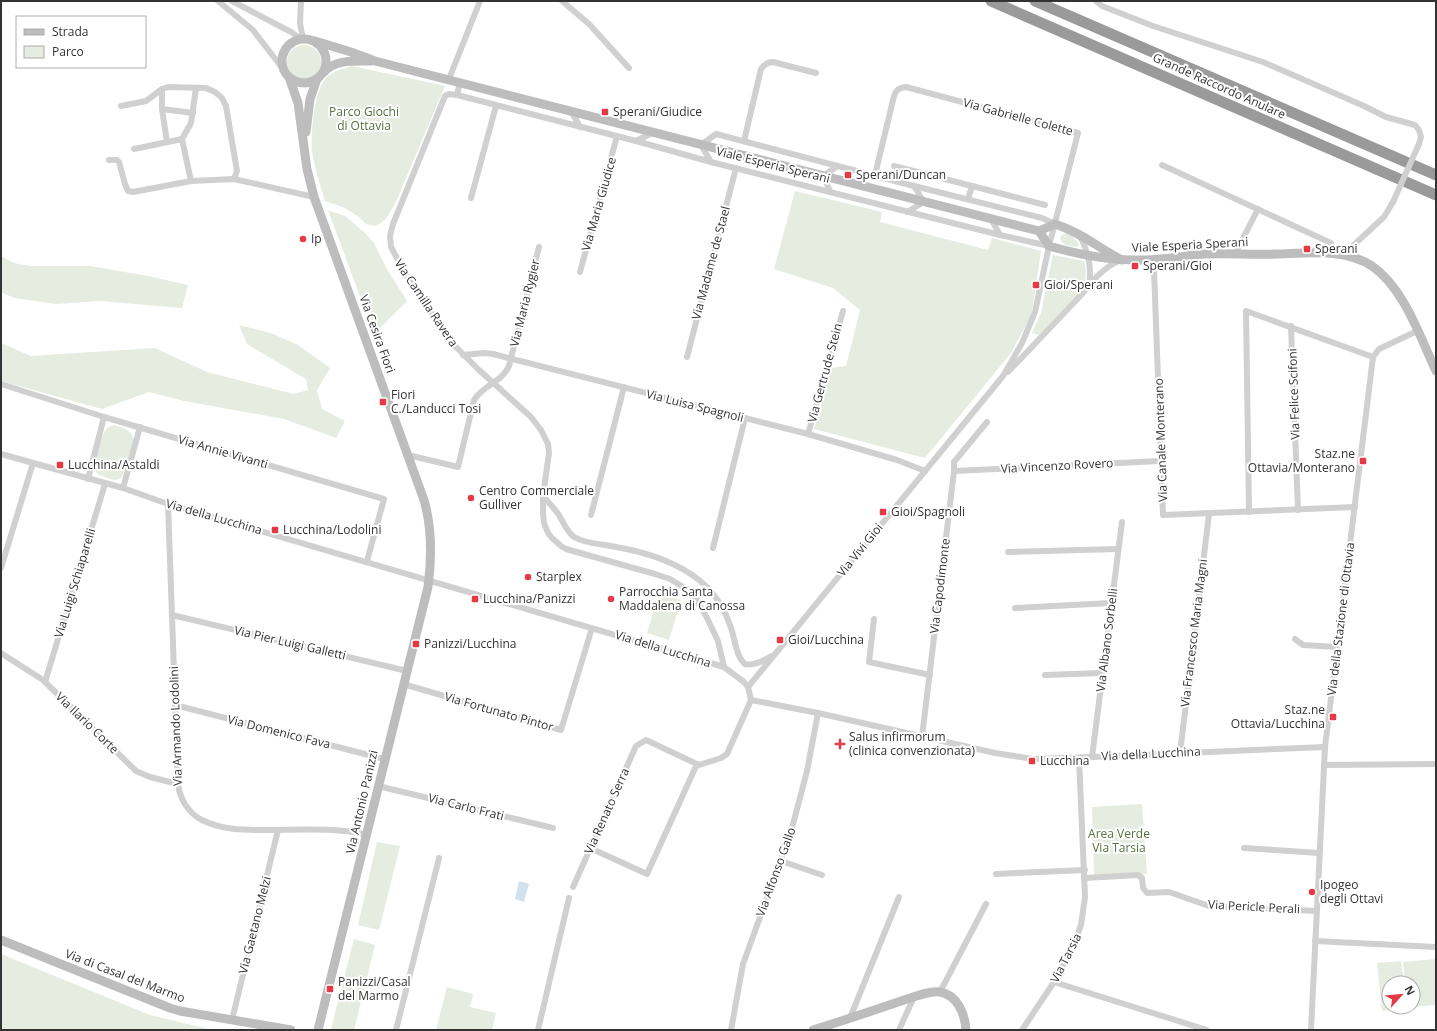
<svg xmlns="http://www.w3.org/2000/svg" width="1437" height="1031" viewBox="0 0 1437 1031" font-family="'Open Sans',sans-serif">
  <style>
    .green { fill: #e6ecdf }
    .water { fill: #cfe2ee }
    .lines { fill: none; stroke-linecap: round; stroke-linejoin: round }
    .street { stroke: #d0d0d0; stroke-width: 6 }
    .secondary { stroke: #bdbdbd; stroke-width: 9 }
    .highway { stroke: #9a9a9a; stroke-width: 11 }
    .street-bridge { stroke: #d0d0d0; stroke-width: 6 }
    .poi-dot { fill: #e63946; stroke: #fff; stroke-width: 1.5 }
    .labels { text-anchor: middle; stroke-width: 4; stroke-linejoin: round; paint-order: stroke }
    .street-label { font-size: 12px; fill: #333; stroke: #fff }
    .park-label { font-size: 12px; fill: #56703f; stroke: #fff }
    .poi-label { font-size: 12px; fill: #333; stroke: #fff; text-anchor: start }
  </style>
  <rect width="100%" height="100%" fill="#fff"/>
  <g class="green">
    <circle cx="304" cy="62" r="17"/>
    <path d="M352 66 445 86 395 204 385 220 376 226 366 224 359 217 345 208 325 201C320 184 314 167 312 150 311 133 314 90 326 78 333 71 343 69 352 66Z"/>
    <polygon points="795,191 882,212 880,222 988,250 992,238 1041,251 1032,311 1027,323 1011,353 925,458 814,429 831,368 846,366 860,310 833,288 774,269"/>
    <polygon points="328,210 345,216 364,232 374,243 388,271 407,301 374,334"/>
    <path d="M1067 233 1072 236 1079 244V245L1077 247C1072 246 1066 246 1063 243 1057 238 1062 234 1067 233Z"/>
    <path d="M1053 255 1084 261C1087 271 1086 280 1083 289L1039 335 1032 333 1041 313Z"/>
    <polygon points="1,256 14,263 30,266 90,266 148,276 188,285 182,308 99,301 57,304 14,298 1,292"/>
    <polygon points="239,325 271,333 298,345 330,368 317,390 322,409 345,421 336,438 284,419 184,401 149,392 102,409 1,381 1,343 31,356 155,348 207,372 294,394 308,390 306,379 247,344"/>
    <path d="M114 425C123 428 131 429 134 440L122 477C117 481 113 480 107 478 104 476 98 475 96 472 92 467 101 435 106 430 108 427 110 426 114 425Z"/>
    <polygon points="659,593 681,600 669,640 647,633"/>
    <polygon points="1142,804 1147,874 1094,875 1092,807"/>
    <polygon points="377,842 400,846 379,930 358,925"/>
    <polygon points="354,939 375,945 354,1030 331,1029"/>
    <polygon points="1,954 150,1015 213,1030 1,1030"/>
    <polygon points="1436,959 1436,1005 1413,1007 1413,983 1405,983 1403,962"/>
    <polygon points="1401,961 1404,983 1389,983 1389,1007 1406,1007 1406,1009 1382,1011 1377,963"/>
    <polygon points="447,987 473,994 470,1007 496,1013 492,1030 436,1030"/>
  </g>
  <polygon class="water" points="519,881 529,884 524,902 515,899"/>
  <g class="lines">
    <g class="street">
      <polyline points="218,1 253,30 283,69"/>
      <polyline points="232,1 291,32 301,39"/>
      <polyline points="301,1 300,23 303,39"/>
      <polyline points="562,1 589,24 629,68"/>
      <polyline points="1096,1 1102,6 1153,26 1263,62 1364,106 1386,117 1415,125 1419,130 1421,137 1419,144"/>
      <polyline points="449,79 480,1"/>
      <polyline points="460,82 457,95 636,141 711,162 1000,235 1049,246"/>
      <polyline points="162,89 162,109 193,113"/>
      <polyline points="457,95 449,94 445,96 393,224 390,236 391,247 406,275 450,341 479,370 531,417 541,430 548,444 549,453 543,496 543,513 544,523 548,533 552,538 561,546 566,549 655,574 670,579 683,587 695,598 706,616 718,641 724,667"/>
      <polyline points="121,106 146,101 162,89 168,87 206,88 215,92 222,98 226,106 237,171 234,179"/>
      <polyline points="162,109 167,142"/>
      <polyline points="571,111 580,127"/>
      <polyline points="182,139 191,123 196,88"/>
      <polyline points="636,141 654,132"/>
      <path d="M744 141 761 69C764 65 767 62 773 62L816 73"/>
      <polyline points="134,149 182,139 191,181"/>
      <polyline points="109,160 117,160 119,162 125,184 128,191 133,192 191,181 234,179 314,197"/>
      <polyline points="711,162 701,145 716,134 914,186 1042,218 1055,224"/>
      <polyline points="1162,165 1331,243"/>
      <polyline points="894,166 972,186 968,199"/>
      <polyline points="972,186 1045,205"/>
      <polyline points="830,192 824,176 837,166"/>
      <polyline points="471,198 496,106"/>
      <polyline points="907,212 924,202 914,186"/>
      <polyline points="991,219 1000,235"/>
      <path d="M1080 236C1088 251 1092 268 1089 285"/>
      <polyline points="1235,254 1258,209"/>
      <polyline points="1343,255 1384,217 1393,202"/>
      <polyline points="1154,269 1163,515 1355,507"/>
      <polyline points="580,272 617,136"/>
      <polyline points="1291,326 1298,510"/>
      <polyline points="463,355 484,353 493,354 808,434 897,460 925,471"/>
      <polyline points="687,357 736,168"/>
      <path d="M1008 372 1083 293C1093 280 1104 267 1119 261"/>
      <polyline points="1,384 104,417 384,499 367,561"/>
      <polyline points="808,434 843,311"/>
      <polyline points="1,454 123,488 168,504 724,667 744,682 748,687 751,700 727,754 721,758 699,765 646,740 636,746 573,887"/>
      <path d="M408 455 458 467 474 400C483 385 502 382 509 366L539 247"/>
      <polyline points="954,471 1160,461"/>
      <polyline points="88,479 104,417"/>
      <polyline points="123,488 140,427"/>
      <path d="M543 496C548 502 554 508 559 515 563 522 567 532 574 537 586 544 602 544 616 547 645 552 675 561 699 580 713 591 724 608 730 625 735 637 735 655 745 664 755 666 764 660 772 656"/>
      <path d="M168 504 178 784C180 799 188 813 202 820 222 830 244 830 266 830 296 830 338 827 367 835"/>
      <polyline points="1249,512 1246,311 1373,357"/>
      <polyline points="591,515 624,387"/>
      <polyline points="713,548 745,418"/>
      <polyline points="1008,552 1118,549"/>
      <polyline points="1,568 33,463"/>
      <polyline points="695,598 708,589"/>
      <polyline points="1015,608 1111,603"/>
      <polyline points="172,615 407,671"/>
      <polyline points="874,619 869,662 930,675"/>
      <polyline points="1295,639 1303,645 1337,647"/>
      <polyline points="1,653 43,680 136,771 150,777 178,784"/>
      <polyline points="1045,675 1102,673"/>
      <polyline points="45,682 105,484"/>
      <polyline points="403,684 561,730 592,628"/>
      <path d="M748 687 1003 376 1022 343 1035 312 1049 246 1078 133 906 87C900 87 896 90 894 96L875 175"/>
      <polyline points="751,700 818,713 995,753 1033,759 1092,757 1325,747"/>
      <polyline points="175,705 384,759"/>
      <polyline points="922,737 954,471 954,462 987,422"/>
      <polyline points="1180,753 1209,514"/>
      <polyline points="1092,757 1122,522"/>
      <polyline points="1324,765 1436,764"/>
      <polyline points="378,786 553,828"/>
      <polyline points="590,848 647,874 697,764"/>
      <polyline points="1244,848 1319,853"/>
      <polyline points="781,861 822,875"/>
      <polyline points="996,874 1085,870"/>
      <polyline points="1085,878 1138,875 1142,878 1143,888 1147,893 1169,892 1209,906 1317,911"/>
      <polyline points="1315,941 1436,947"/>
      <polyline points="1054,982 1207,1030"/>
      <polyline points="940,992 986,904"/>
      <polyline points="850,1018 899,897"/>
      <polyline points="232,1020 278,830"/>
      <polyline points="396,1030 439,858"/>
      <polyline points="538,1030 569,898"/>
      <polyline points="731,1030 743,964 791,832 807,771 818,713"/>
      <polyline points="899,1030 914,997"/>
      <polyline points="1022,1030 1054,982 1075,942 1081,925 1085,897 1079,758"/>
      <polyline points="1311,1030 1325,747 1373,357 1379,349 1417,331"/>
    </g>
    <g class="secondary">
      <circle cx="304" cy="61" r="22"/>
      <path d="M315 41 351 52 375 61 1039 231 1055 224C1080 232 1099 248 1122 260"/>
      <path d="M324 72C335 59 356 61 371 61"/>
      <path d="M289 77 298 103 307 169 314 197 424 500C432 528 432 557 428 587L318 1030"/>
      <polyline points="306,132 310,99 317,79"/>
      <path d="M1039 231 1049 246C1077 254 1105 260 1135 260 1158 261 1181 256 1204 254 1228 253 1253 255 1277 254 1308 253 1345 248 1372 266 1404 288 1420 337 1436 371"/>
      <polyline points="1,940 170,1008 180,1011 291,1030"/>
      <path d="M813 1030C842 1021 872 1011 901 1001 911 998 930 990 940 992 958 995 965 1015 966 1030"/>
    </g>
    <g class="highway">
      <polyline points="991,1 1436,195"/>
      <polyline points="1035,1 1436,175"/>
    </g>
    <polyline class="street-bridge" points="1393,202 1419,144"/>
  </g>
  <g class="poi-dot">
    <rect x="601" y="108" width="8" height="8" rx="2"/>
    <rect x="844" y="171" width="8" height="8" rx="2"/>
    <circle cx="303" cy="239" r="4"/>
    <rect x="1303" y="245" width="8" height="8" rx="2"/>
    <rect x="1131" y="262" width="8" height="8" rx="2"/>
    <rect x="1032" y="281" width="8" height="8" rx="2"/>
    <rect x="379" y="398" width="8" height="8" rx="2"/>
    <rect x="1359" y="457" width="8" height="8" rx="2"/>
    <rect x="56" y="461" width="8" height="8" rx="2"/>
    <circle cx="471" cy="498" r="4"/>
    <rect x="879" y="508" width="8" height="8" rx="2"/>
    <rect x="271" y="526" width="8" height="8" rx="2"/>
    <circle cx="528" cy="577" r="4"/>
    <rect x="471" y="595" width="8" height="8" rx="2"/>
    <circle cx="611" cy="599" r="4"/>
    <rect x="776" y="636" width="8" height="8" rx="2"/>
    <rect x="412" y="640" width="8" height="8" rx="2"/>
    <rect x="1329" y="713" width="8" height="8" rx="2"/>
    <path d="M838 738h4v4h4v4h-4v4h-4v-4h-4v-4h4z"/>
    <rect x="1028" y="757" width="8" height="8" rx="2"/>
    <circle cx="1312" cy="892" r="4"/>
    <rect x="326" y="985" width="8" height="8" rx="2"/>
  </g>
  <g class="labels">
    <g class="street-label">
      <text transform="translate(1219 86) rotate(24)" y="4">Grande Raccordo Anulare</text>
      <text transform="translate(1018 117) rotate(15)" y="4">Via Gabrielle Colette</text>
      <text transform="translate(773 165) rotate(14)" y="4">Viale Esperia Sperani</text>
      <text transform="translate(599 204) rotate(-74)" y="4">Via Maria Giudice</text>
      <text transform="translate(1190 245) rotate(-3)" y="4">Viale Esperia Sperani</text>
      <text transform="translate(711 263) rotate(-75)" y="4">Via Madame de Stael</text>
      <text transform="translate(426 303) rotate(56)" y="4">Via Camilla Ravera</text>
      <text transform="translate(525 303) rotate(-76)" y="4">Via Maria Rygier</text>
      <text transform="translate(377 334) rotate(70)" y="4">Via Cesira Fiori</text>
      <text transform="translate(825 373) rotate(-75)" y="4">Via Gertrude Stein</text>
      <text transform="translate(1294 394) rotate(-92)" y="4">Via Felice Scifoni</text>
      <text transform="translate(695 406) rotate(14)" y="4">Via Luisa Spagnoli</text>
      <text transform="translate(1161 440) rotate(-92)" y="4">Via Canale Monterano</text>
      <text transform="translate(223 452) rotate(16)" y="4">Via Annie Vivanti</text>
      <text transform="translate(1057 466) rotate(-3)" y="4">Via Vincenzo Rovero</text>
      <text transform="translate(214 517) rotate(16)" y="4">Via della Lucchina</text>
      <text transform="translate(860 550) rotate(-51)" y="4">Via Vivi Gioi</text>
      <text transform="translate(75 583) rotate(-73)" y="4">Via Luigi Schiaparelli</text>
      <text transform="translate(940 586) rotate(-83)" y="4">Via Capodimonte</text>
      <text transform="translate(1341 619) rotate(-83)" y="4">Via della Stazione di Ottavia</text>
      <text transform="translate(1194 633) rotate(-83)" y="4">Via Francesco Maria Magni</text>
      <text transform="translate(1107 640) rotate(-83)" y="4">Via Albano Sorbelli</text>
      <text transform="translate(290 643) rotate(13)" y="4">Via Pier Luigi Galletti</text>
      <text transform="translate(663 649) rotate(17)" y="4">Via della Lucchina</text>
      <text transform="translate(499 712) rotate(16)" y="4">Via Fortunato Pintor</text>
      <text transform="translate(87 723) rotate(44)" y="4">Via Ilario Corte</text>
      <text transform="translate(176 726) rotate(-92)" y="4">Via Armando Lodolini</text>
      <text transform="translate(279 732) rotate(14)" y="4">Via Domenico Fava</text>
      <text transform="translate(1151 754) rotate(-3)" y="4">Via della Lucchina</text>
      <text transform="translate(362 802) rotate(-77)" y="4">Via Antonio Panizzi</text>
      <text transform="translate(466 807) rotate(14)" y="4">Via Carlo Frati</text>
      <text transform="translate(607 811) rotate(-66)" y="4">Via Renato Serra</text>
      <text transform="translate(776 872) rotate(-70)" y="4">Via Alfonso Gallo</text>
      <text transform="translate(1254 907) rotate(3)" y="4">Via Pericle Perali</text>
      <text transform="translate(255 925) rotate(-76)" y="4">Via Gaetano Melzi</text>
      <text transform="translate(1066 958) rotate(-63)" y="4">Via Tarsia</text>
      <text transform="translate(125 976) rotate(21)" y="4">Via di Casal del Marmo</text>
    </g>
    <g class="park-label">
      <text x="364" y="116">Parco Giochi<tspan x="364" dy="14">di Ottavia</tspan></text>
      <text x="1119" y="838">Area Verde<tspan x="1119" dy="14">Via Tarsia</tspan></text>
    </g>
    <g class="poi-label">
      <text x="613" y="116">Sperani/Giudice</text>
      <text x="856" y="179">Sperani/Duncan</text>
      <text x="311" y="243">Ip</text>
      <text x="1315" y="253">Sperani</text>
      <text x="1143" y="270">Sperani/Gioi</text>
      <text x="1044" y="289">Gioi/Sperani</text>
      <text x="391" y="399">Fiori<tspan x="391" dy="14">C./Landucci Tosi</tspan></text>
      <text x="1355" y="458" text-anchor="end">Staz.ne<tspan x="1355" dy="14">Ottavia/Monterano</tspan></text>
      <text x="68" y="469">Lucchina/Astaldi</text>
      <text x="479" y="495">Centro Commerciale<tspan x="479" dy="14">Gulliver</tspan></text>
      <text x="891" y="516">Gioi/Spagnoli</text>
      <text x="283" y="534">Lucchina/Lodolini</text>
      <text x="536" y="581">Starplex</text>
      <text x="619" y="596">Parrocchia Santa<tspan x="619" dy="14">Maddalena di Canossa</tspan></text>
      <text x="483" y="603">Lucchina/Panizzi</text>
      <text x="788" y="644">Gioi/Lucchina</text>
      <text x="424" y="648">Panizzi/Lucchina</text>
      <text x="1325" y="714" text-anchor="end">Staz.ne<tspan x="1325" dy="14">Ottavia/Lucchina</tspan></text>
      <text x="849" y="741">Salus infirmorum<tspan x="849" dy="14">(clinica convenzionata)</tspan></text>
      <text x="1040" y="765">Lucchina</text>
      <text x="1320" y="889">Ipogeo<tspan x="1320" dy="14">degli Ottavi</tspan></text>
      <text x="338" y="986">Panizzi/Casal<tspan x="338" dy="14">del Marmo</tspan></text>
    </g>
  </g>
  <rect width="1437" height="1031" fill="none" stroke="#333333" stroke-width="4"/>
  <rect x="16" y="16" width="130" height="52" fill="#ffffff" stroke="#adadad"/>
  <rect x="24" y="29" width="20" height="6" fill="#bdbdbd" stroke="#adadad"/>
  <text x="52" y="36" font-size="12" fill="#333333">Strada</text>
  <rect x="24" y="46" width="20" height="12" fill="#e6ecdf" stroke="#adadad"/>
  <text x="52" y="56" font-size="12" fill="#333333">Parco</text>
  <g transform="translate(1401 995) rotate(63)"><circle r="19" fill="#ffffff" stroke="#adadad"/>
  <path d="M0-3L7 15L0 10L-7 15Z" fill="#e63946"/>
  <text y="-6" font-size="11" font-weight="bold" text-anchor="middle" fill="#333333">N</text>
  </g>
</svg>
